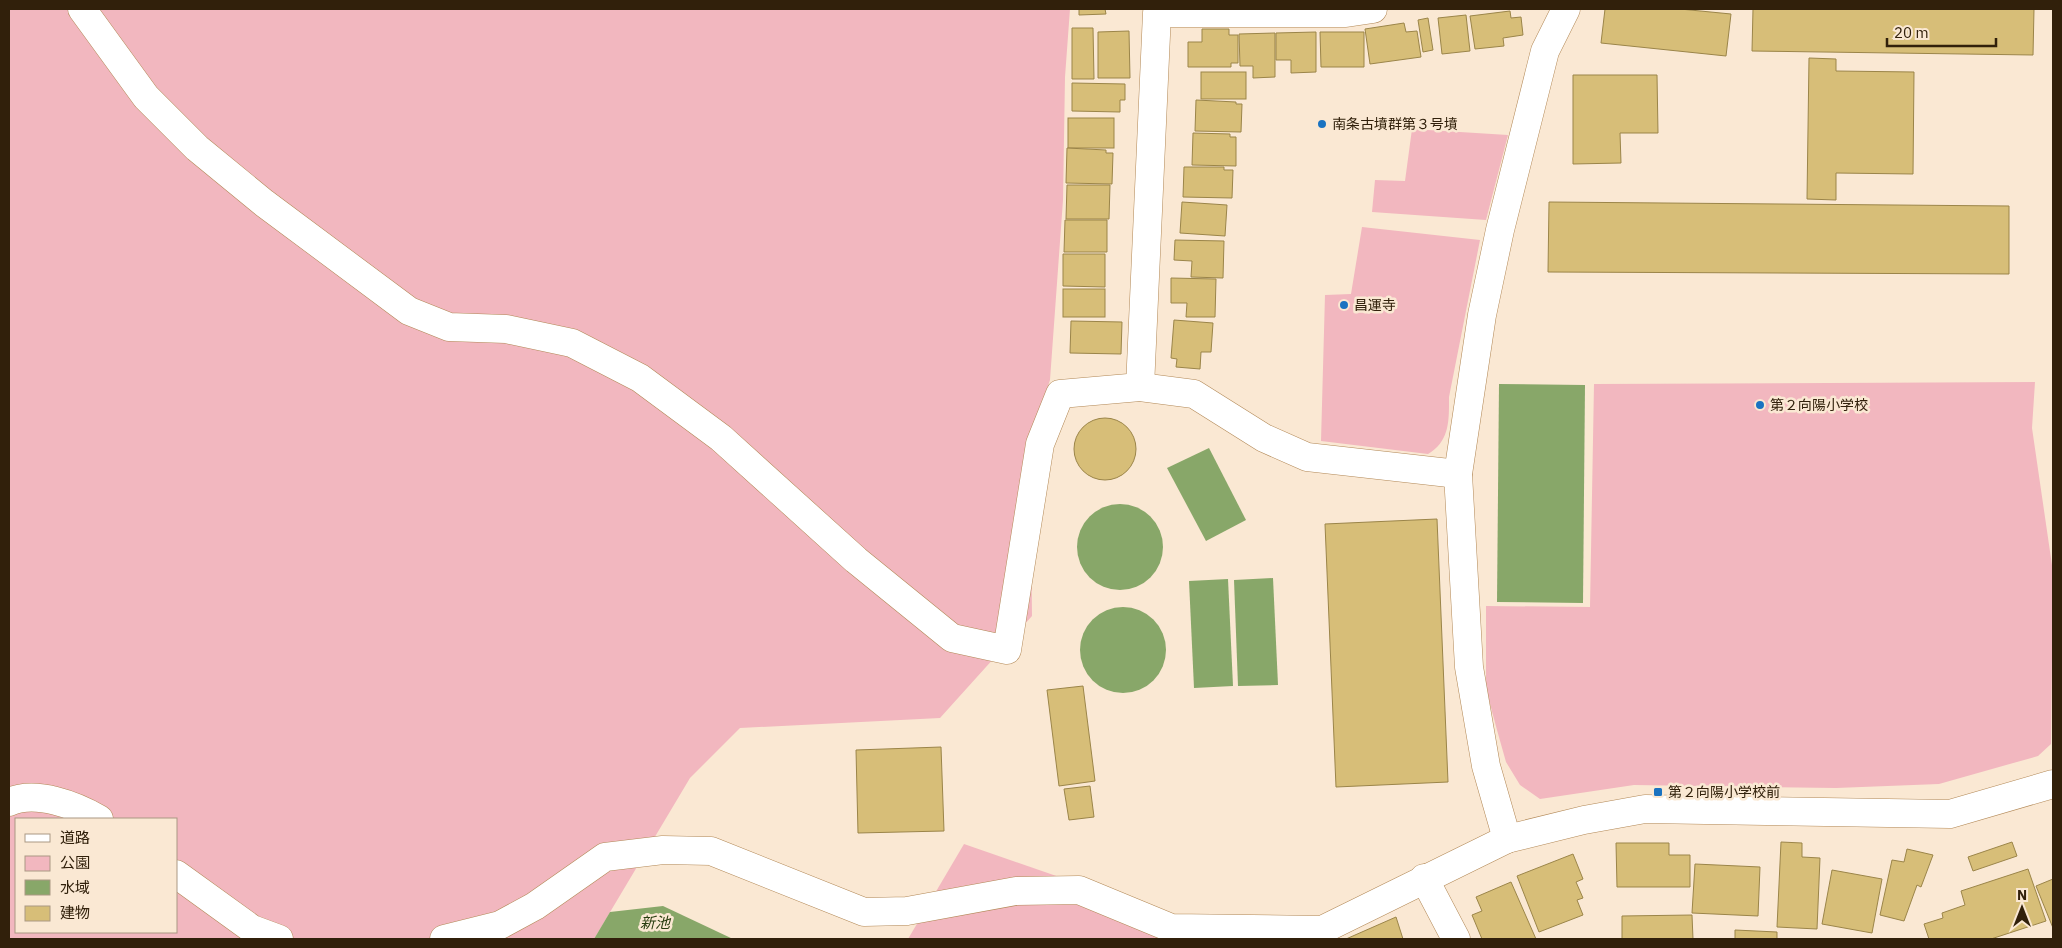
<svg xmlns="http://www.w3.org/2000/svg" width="2062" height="948" viewBox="0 0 2062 948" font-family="'IBM Plex Sans','Noto Sans JP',sans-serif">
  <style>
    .green { fill: #f2b7bf; fill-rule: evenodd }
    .water { fill: #88a769 }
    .building { fill: #d7be78; stroke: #9b8549 }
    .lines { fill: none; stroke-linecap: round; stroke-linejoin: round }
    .minor-casing { stroke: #b28856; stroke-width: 29 }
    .minor { stroke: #fff; stroke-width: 28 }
    .poi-dot { fill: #1a73c1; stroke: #fae8d3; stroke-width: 2 }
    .labels { text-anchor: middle; stroke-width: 5; stroke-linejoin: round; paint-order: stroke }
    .poi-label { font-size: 14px; fill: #31200b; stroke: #fae8d3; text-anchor: start }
    .water-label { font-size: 15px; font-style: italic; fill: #283d0f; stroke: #fae8d3 }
  </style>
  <rect width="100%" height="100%" fill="#fae8d3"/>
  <g class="green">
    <path d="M9 9H1070L1065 77 1063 200 1050 380 1030 438 1032 616 940 718 740 728 690 778 594 939H9ZM16 819H176V932H16Z"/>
    <polygon points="1412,129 1508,135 1486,220 1372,212 1375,180 1405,181"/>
    <path d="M1362 227 1480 240 1449 397C1449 420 1450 441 1428 454L1321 441 1325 295 1351 294Z"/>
    <polygon points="2035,382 2032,428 2053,572 2051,744 2038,756 1939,784 1836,788 1634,785 1540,799 1520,785 1506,762 1497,730 1486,689 1486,606 1590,607 1594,384"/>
    <polygon points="964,844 1192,923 1185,939 908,939"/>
  </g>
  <g class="water">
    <polygon points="1499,384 1585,385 1583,603 1497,602"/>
    <polygon points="1209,448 1246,520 1206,541 1167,468"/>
    <circle cx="1120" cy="547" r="43"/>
    <polygon points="1273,578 1278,685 1238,686 1234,580"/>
    <polygon points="1228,579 1233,686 1194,688 1189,581"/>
    <circle cx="1123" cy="650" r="43"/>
    <polygon points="663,906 733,939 594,939 610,912"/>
  </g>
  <g class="building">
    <polygon points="1079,9 1105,9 1106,14 1079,15"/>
    <polygon points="1605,9 1680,9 1731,14 1726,56 1601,43"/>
    <polygon points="1753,9 2034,9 2033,55 1752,51"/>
    <polygon points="1510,11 1511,18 1521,17 1523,35 1503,38 1504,46 1475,49 1470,16"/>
    <polygon points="1466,15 1470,51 1442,54 1438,18"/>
    <polygon points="1428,18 1433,50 1423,52 1418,20"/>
    <polygon points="1404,23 1406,32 1417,31 1421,57 1370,64 1365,29"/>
    <polygon points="1072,28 1093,28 1094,79 1072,79"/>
    <polygon points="1202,29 1229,29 1229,35 1238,35 1238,63 1231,63 1231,67 1188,67 1188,42 1202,42"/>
    <polygon points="1129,31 1130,78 1098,78 1098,32"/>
    <polygon points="1316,32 1316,72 1291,73 1291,60 1276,60 1276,33"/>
    <polygon points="1320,32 1364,32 1364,67 1321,67"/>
    <polygon points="1275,33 1275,77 1253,78 1253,66 1240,66 1239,34"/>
    <polygon points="1809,58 1836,59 1836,71 1914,72 1913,174 1836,173 1836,200 1807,199"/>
    <rect x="1201" y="72" width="45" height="27"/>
    <polygon points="1573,75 1657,75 1658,133 1620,133 1621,163 1573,164"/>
    <polygon points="1072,83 1125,84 1125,100 1120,100 1120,112 1072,111"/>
    <polygon points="1196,100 1236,102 1236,104 1242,104 1241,132 1195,131"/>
    <rect x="1068" y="118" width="46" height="30"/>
    <polygon points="1193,133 1230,134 1230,137 1236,137 1236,166 1192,165"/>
    <polygon points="1067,148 1106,150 1106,153 1113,153 1112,184 1066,183"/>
    <polygon points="1184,167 1224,167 1224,170 1233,170 1232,198 1183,197"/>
    <polygon points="1067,185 1110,185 1109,219 1066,219"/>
    <polygon points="1182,202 1227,205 1225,236 1180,233"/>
    <polygon points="1549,202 2009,206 2009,274 1548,272"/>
    <polygon points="1065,220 1107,220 1107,252 1064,252"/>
    <polygon points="1175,240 1224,241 1223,278 1191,277 1192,261 1174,260"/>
    <polygon points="1063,254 1105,254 1105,287 1063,286"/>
    <polygon points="1171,278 1216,279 1215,317 1186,317 1187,303 1171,303"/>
    <rect x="1063" y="289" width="42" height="28"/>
    <polygon points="1174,320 1213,323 1211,352 1201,352 1200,369 1176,367 1177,359 1171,358"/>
    <polygon points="1071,321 1122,322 1121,354 1070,353"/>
    <circle cx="1105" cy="449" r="31"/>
    <polygon points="1437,519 1448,782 1336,787 1325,524"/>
    <polygon points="1083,686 1095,781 1059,786 1047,690"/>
    <polygon points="941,747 944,831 858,833 856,750"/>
    <polygon points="1090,786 1094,817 1069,820 1064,789"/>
    <polygon points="1781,842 1802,843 1802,857 1820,858 1817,929 1777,927"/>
    <polygon points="2012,842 2017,856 1973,871 1968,857"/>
    <polygon points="1616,843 1669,843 1669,855 1690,855 1690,887 1617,887"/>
    <polygon points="1907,849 1933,855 1921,887 1917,885 1904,921 1880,915 1892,860 1904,862"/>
    <polygon points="1573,854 1583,879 1576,882 1583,898 1577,900 1583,915 1539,932 1517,876"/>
    <polygon points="1695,864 1760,867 1758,916 1692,913"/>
    <polygon points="2028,869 2046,921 1991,939 1929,939 1924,924 1943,918 1942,913 1965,905 1961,891"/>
    <polygon points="1832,870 1882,879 1872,933 1822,924"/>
    <polygon points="2053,879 2053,928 2036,886"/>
    <polygon points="1511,882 1536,939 1482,939 1472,915 1482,911 1476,897"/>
    <polygon points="1692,915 1693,939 1622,939 1622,916"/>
    <polygon points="1396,917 1403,939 1346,939"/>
    <polygon points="1735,930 1777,932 1777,939 1735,939"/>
  </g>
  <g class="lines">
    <g class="minor-casing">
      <g id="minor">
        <polyline points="82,9 146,97 197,148 264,203 409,311 449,327 506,329 572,343 640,378 721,438 856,560 952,638 1007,650 1040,444 1060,394 1140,387 1194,394 1264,438 1307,457 1458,474"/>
        <polyline points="1140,387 1157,13 1346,13 1373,9"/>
        <path d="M9 802C36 790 75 805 99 819"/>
        <polyline points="1507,839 1486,766 1469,667 1458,474 1482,315 1500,230 1545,51 1566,9"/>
        <polyline points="176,874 252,929 279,939"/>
        <polyline points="1424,878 1456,939"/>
        <polyline points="444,939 500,925 535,906 605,857 663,850 711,851 864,912 907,911 1016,891 1079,890 1171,928 1322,930 1507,839 1584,820 1645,809 1950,814 2053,784"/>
      </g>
    </g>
    <use href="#minor" class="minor"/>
  </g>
  <g class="poi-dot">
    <circle cx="1322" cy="124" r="5"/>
    <circle cx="1344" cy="305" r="5"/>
    <circle cx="1760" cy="405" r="5"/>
    <rect x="1653" y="787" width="10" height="10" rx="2.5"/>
  </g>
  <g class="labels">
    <g class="poi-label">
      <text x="1332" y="129">南条古墳群第３号墳</text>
      <text x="1354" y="310">昌運寺</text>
      <text x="1770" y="410">第２向陽小学校</text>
      <text x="1668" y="797">第２向陽小学校前</text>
    </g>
    <g class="water-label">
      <text x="655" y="928">新池</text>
    </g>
  </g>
  <rect width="2062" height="948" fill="none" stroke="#31200b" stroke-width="20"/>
  <rect x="15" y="818" width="162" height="115" fill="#fae8d3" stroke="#aa9883"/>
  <rect x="25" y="834" width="25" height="8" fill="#ffffff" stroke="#aa9883"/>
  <text x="60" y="843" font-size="15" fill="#31200b">道路</text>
  <rect x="25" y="856" width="25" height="15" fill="#f2b7bf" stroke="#aa9883"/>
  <text x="60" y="868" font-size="15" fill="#31200b">公園</text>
  <rect x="25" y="880" width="25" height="15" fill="#88a769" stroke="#aa9883"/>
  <text x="60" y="893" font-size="15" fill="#31200b">水域</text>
  <rect x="25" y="906" width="25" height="15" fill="#d7be78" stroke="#aa9883"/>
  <text x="60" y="918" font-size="15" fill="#31200b">建物</text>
  <g transform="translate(2022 908)" stroke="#fae8d3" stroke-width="4" paint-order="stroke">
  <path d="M0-4L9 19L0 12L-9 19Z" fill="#31200b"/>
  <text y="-8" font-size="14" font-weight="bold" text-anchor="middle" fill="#31200b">N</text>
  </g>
  <path d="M1887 38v8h109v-8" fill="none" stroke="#31200b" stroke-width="2.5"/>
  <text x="1894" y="38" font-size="15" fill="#31200b" stroke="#fae8d3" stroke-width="4" paint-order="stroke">20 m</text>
</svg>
